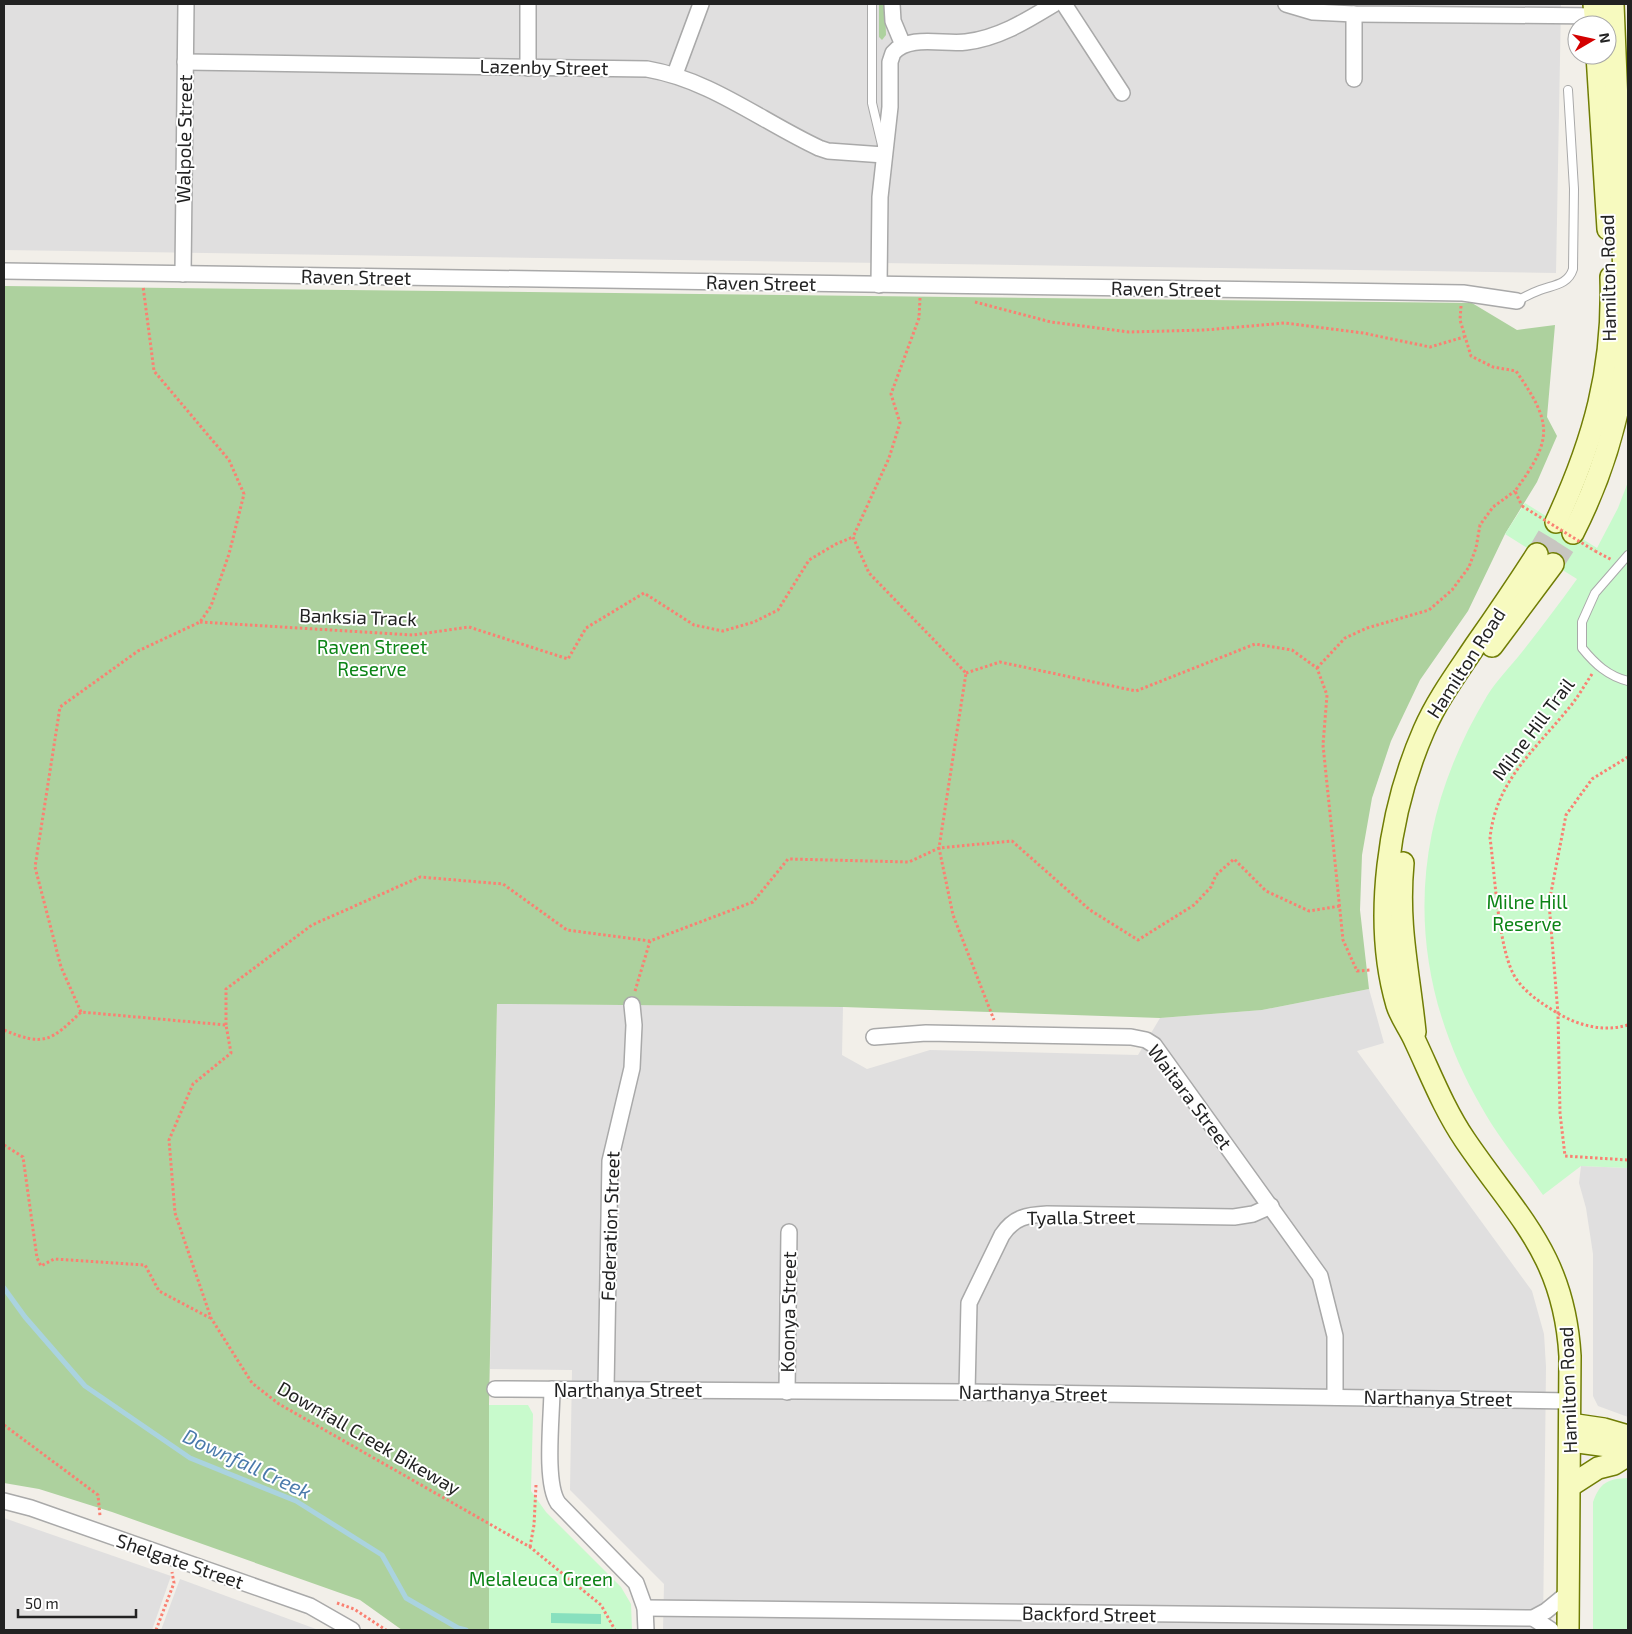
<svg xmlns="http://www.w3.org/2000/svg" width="1632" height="1634" viewBox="0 0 1632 1634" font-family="'Exo 2',sans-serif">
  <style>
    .residential { fill: #e0dfdf }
    .forest { fill: #add19e }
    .park { fill: #c8facc }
    .pitch { fill: #88e0be }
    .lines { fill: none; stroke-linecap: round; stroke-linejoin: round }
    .stream { stroke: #aad3df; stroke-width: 5 }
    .secondary-tunnel { stroke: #c8c6c1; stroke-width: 21; stroke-dasharray: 21 11; stroke-linecap: butt }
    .lane-casing { stroke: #a9a9a9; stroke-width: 10 }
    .street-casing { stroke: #a9a9a9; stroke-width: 18 }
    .secondary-casing { stroke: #707d05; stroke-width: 24 }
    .path { stroke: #fa8072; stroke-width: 3; stroke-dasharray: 2.5 2.5; stroke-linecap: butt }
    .lane { stroke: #fff; stroke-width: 8 }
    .street { stroke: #fff; stroke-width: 15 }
    .secondary { stroke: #f7fabf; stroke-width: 21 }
    .path-bridge { stroke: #fa8072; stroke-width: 3; stroke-dasharray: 2.5 2.5; stroke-linecap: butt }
    .labels { text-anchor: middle; stroke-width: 4; stroke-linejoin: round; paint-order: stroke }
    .street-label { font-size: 19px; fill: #222; stroke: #fff }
    .park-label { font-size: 19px; fill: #0c8416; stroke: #fff }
    .water-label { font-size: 20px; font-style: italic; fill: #4a7aab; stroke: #fff }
  </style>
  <rect width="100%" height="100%" fill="#f2efe9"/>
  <g class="residential">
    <polygon points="4,4 1561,4 1556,273 4,250"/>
    <polygon points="1369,989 1384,1043 1357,1051 1532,1291 1544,1334 1546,1367 1543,1630 663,1630 664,1584 570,1490 572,1370 490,1369 497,1004 843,1007 842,1055 867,1069 930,1050 1138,1055 1160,1018 1262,1010"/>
    <polygon points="1581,1166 1628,1168 1628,1417 1598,1406 1593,1396 1593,1254 1586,1208 1579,1183"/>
    <polygon points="4,1518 171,1576 152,1630 4,1630"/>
    <polygon points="180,1579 316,1629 318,1630 161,1630"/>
  </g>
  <g class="forest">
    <polygon points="879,4 885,4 886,35 882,40 879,37"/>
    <polygon points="4,286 1472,303 1517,330 1555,325 1547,417 1557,436 1537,482 1505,534 1468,611 1420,680 1391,741 1372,798 1362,855 1360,910 1369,989 1262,1010 1160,1018 843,1007 497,1004 489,1405 489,1630 402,1630 360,1600 112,1512 39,1489 4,1483"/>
  </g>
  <g class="park">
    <path d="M1628 482V1168L1581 1166 1543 1195C1523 1166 1499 1139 1482 1108 1403 972 1406 830 1487 696 1497 680 1511 666 1522 652 1541 628 1559 604 1577 579L1505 534 1525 503 1597 548 1618 508Z"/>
    <polygon points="489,1405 528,1405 533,1414 531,1491 546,1512 621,1587 631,1604 632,1630 489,1630"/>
    <path d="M1628 1478V1630H1593V1502C1600 1482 1608 1479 1628 1478Z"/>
  </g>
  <polygon class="pitch" points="551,1613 601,1614 601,1624 551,1623"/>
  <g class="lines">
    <polyline class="stream" points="4,1288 25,1317 85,1386 190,1458 296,1501 382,1555 406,1598 458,1628 466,1630"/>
    <g class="secondary-tunnel">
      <polyline points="1537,554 1556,522"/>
      <polyline points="1553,564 1573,533"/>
    </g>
    <g class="lane-casing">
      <g id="lane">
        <polyline points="872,4 872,103 882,145"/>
        <path d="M1517 301C1524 297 1532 293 1540 290 1553 285 1568 285 1573 269L1574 189 1568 90"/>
        <path d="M1628 555 1595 593 1582 622V648C1595 664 1608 676 1628 681"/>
      </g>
    </g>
    <g class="street-casing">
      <g id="street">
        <polyline points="892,4 893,21 903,45"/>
        <polyline points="1064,4 1122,93"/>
        <polyline points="1286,4 1313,12 1354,14 1604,16"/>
        <path d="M185 62 647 69C711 80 761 121 819 148L828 151 884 155"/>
        <polyline points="528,68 528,4"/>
        <polyline points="675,74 701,4"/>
        <polyline points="1354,79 1354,14"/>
        <polyline points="4,271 1463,293 1517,301"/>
        <polyline points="183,274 186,4"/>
        <path d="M879 285 880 197 890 107V62L893 53C909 34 944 45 966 42 999 38 1026 21 1054 4"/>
        <polyline points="874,1037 926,1033 1131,1037 1146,1040 1154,1045 1320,1276 1335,1336 1335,1397"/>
        <polyline points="495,1389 967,1392 1570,1401"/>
        <path d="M552 1389C552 1416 544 1482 558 1503L636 1583 645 1608 646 1630"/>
        <polyline points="606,1389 610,1161 632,1068 634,1025 632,1005"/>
        <polyline points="787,1392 789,1232"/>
        <path d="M967 1392 969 1303 1002 1235C1014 1217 1027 1215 1047 1214L1234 1217 1253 1214 1271 1206"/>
        <polyline points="4,1501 31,1508 310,1606 352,1630"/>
        <polyline points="645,1608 1533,1618 1546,1611 1568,1593"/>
        <polyline points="1533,1618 1551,1630"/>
      </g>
    </g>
    <g class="secondary-casing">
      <g id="secondary">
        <polyline points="1594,4 1596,25"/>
        <polyline points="1597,55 1608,229"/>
        <path d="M1556 522C1594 440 1614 369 1611 277"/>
        <path d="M1573 533C1603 474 1621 415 1627 349L1613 4"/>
        <path d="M1537 554C1517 585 1496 616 1475 646 1457 673 1437 700 1424 730 1389 810 1372 920 1397 1005 1401 1018 1410 1029 1415 1041 1431 1075 1444 1109 1465 1140 1518 1218 1564 1255 1570 1356L1568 1630"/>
        <polyline points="1492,646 1553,564"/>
        <path d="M1403 863C1397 925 1409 972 1415 1032"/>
        <polyline points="1570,1424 1604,1429 1628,1436"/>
        <polyline points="1571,1441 1608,1446 1628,1451"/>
        <polyline points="1570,1486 1598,1468 1614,1464 1628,1455"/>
      </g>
    </g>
    <g class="path">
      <polyline points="920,298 919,318 891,394 900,423 889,458 853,537 869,573 966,673 939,848 953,915 994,1020"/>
      <polyline points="975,302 1051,322 1129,332 1205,330 1285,323 1363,333 1430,347 1464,337"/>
      <path d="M1461 306 1460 320 1471 356 1493 367 1516 371C1553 424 1553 439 1515 491L1522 506"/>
      <polyline points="1595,551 1612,560"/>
      <polyline points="200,622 413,635 469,627 568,659 586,628 644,593 694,625 723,631 754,622 778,610 809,560 836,544 853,537"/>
      <polyline points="1317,668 1345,638 1367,628 1429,610 1452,590 1469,567 1476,548 1480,525 1493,507 1515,491"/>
      <polyline points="966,673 1000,662 1136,691 1255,644 1292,650 1317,668 1327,695 1323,745 1343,940 1357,971 1371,970"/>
      <path d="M1592 674C1584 686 1577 699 1568 709 1534 751 1496 781 1490 838 1495 873 1498 954 1517 980 1529 996 1543 1004 1559 1014 1580 1026 1604 1032 1628 1025"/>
      <polyline points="1628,757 1592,779 1566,815 1549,903 1558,1014 1560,1113 1565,1156 1628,1160"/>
      <polyline points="635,991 650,941"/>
      <polyline points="81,1012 61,967 35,867 60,707 138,651 200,622 211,606 229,554 244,494 229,460 154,371 143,286"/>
      <polyline points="226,1025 226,989 312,925 420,877 503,884 567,930 650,941 753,902 788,859 909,862 939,848 1012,841 1090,910 1138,940 1194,905 1211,887 1216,875 1234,859 1266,891 1309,911 1340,906"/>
      <path d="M4 1030C44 1047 51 1041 81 1012L226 1025 231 1053 193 1084 169 1140 175 1213 211 1318 252 1383 279 1404 530 1547 601 1605 615 1630"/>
      <polyline points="4,1145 23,1157 37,1258 41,1266 54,1259 145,1265 159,1291 210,1318"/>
      <polyline points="4,1425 98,1495 100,1516"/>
      <polyline points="530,1547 534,1525 536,1485"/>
      <polyline points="337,1603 354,1609 386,1630"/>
      <polyline points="156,1630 174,1583 172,1572"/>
    </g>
    <use href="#lane" class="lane"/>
    <use href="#street" class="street"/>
    <use href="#secondary" class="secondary"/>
    <polyline class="path-bridge" points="1522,506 1595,551"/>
  </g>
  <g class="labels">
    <g class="street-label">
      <text transform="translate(544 67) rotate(1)" y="7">Lazenby Street</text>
      <text transform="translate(184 139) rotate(-89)" y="7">Walpole Street</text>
      <text transform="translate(356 277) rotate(1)" y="7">Raven Street</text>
      <text transform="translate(1608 278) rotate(-91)" y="7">Hamilton Road</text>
      <text transform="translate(761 283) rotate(1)" y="7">Raven Street</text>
      <text transform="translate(1166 289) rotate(1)" y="7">Raven Street</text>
      <text transform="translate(358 617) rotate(2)" y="7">Banksia Track</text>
      <text transform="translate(1466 663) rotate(-57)" y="7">Hamilton Road</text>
      <text transform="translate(1533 729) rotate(-53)" y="7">Milne Hill Trail</text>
      <text transform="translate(1190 1097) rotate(53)" y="7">Waitara Street</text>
      <text transform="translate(1081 1217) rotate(-1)" y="7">Tyalla Street</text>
      <text transform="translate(610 1226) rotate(-88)" y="7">Federation Street</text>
      <text transform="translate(788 1312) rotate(-89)" y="7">Koonya Street</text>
      <text x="628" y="1397">Narthanya Street</text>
      <text transform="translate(1568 1390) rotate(-92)" y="7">Hamilton Road</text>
      <text transform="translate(1033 1393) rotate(1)" y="7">Narthanya Street</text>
      <text transform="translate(1438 1398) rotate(1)" y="7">Narthanya Street</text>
      <text transform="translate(369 1438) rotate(30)" y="7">Downfall Creek Bikeway</text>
      <text transform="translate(180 1561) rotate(19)" y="7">Shelgate Street</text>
      <text transform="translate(1089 1614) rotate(1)" y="7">Backford Street</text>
    </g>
    <g class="park-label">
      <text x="372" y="654">Raven Street<tspan x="372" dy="22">Reserve</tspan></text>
      <text x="1527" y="909">Milne Hill<tspan x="1527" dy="22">Reserve</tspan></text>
      <text x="541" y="1586">Melaleuca Green</text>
    </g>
    <g class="water-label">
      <text transform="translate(247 1464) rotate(25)" y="7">Downfall Creek</text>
    </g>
  </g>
  <rect width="1632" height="1634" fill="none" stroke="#222222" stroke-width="10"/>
  <g transform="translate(1592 40) rotate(81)"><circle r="24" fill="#ffffff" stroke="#a7a7a7"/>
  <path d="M0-4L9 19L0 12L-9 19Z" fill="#d40000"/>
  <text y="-8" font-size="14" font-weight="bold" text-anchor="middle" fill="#222222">N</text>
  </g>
  <path d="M18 1609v8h118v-8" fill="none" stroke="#222222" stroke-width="2.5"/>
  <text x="25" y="1609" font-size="15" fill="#222222" stroke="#ffffff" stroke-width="4" paint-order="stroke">50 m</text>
</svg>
